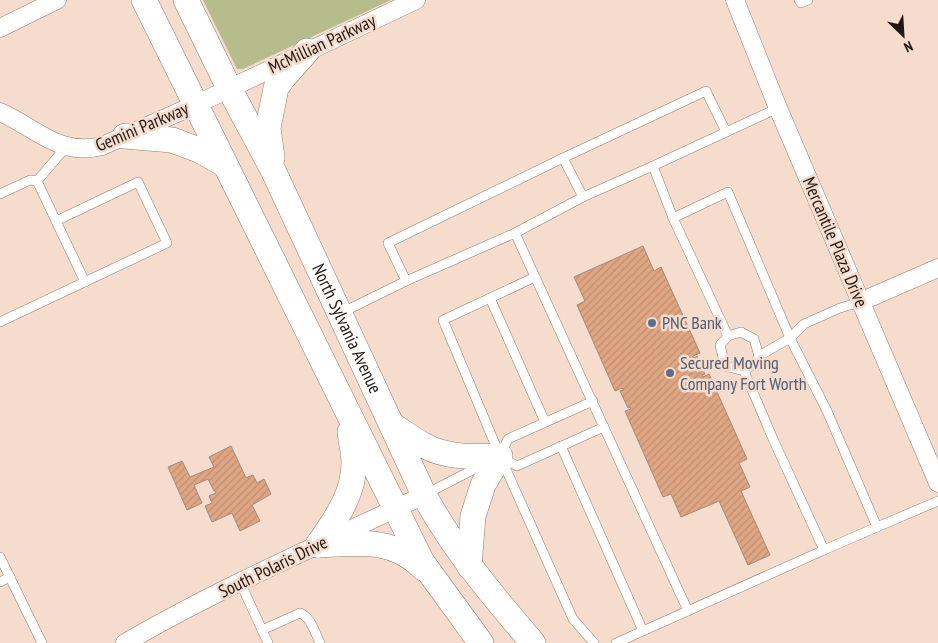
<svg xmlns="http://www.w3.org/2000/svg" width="938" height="643" viewBox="0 0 938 643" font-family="'PT Sans Narrow',sans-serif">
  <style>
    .grass { fill: #b7bc8c }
    .building { fill: url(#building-hatch); stroke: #a28b7d }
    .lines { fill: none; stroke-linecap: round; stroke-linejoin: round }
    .service-casing { stroke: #927c6e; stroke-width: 10 }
    .minor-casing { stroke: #927c6e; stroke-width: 19 }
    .secondary-casing { stroke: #927c6e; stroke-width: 26 }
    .service { stroke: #fff; stroke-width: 9 }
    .minor { stroke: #fff; stroke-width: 18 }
    .secondary { stroke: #fff; stroke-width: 25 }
    .service-dot { fill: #5c6f8a; stroke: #f6dccd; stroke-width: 2 }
    .labels { text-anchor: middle; stroke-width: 5; stroke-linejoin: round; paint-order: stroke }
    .street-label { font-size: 18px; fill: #201712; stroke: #f6dccd }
    .service-label { font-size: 18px; fill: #4e5e75; stroke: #f6dccd; text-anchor: start }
  </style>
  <defs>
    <pattern id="building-hatch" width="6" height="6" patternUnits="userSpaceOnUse" patternTransform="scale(1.25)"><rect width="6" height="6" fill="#dfa683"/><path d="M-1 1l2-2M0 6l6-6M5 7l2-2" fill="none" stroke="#bf8e70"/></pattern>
  </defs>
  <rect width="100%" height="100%" fill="#f6dccd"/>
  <polygon class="grass" points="203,0 391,0 243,69 237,69"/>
  <g class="building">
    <polygon points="643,246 654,271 661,267 700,353 693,356 694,358 697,356 705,374 702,375 703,377 709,374 747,459 739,463 750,487 741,491 770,555 748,565 719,501 681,517 671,494 663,497 625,411 631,409 630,407 628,408 620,391 623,390 622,388 615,391 577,305 585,301 574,277"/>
    <polygon points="231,446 246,478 253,475 257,483 264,479 271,494 252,505 260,521 240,531 232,513 212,522 205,506 212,503 209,496 216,493 215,491 214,491 208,479 194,485 202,503 187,510 168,467 182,461 190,477 214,467 209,457"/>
  </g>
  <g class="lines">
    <g class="service-casing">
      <g id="service">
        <polyline points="799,0 801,3 808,0"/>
        <polyline points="66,147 37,181 85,282"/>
        <polyline points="563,158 388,243 406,281 515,233 583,197 653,166"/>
        <polyline points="0,194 30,180 37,181"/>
        <polyline points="583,197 563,158 706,91 726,132"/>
        <polyline points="673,218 653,166 778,108"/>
        <polyline points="515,233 688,611"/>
        <polyline points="535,277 443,320 500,456 573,619 594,643"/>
        <polyline points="490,298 545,422"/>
        <polyline points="341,313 406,281"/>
        <polyline points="0,322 167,243 138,182 56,221"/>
        <polyline points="728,336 673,218 728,192 790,338 804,324 840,308 860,302"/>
        <polyline points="744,371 755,363 759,356 754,339 741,332 728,336 720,345 725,366 744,371 773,439 824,550 877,527 827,411 790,338 759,356"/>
        <polyline points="561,446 643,631"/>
        <polyline points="500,456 508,439 593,401"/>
        <polyline points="502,458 517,466 604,427"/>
        <polyline points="424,495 484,464"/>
        <polyline points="877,527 938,501"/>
        <polyline points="0,557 42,643"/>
        <polyline points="0,582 10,577"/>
        <polyline points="240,582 268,643"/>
        <path d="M262 630 300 613C311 617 315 633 320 643"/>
        <polyline points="616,643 824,550"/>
      </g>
    </g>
    <g class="minor-casing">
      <g id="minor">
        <polyline points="735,0 778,108 938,483"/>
        <polyline points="0,28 57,0"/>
        <path d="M0 112C36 128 60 157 102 146L195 105 416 0"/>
        <polyline points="860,302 938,268"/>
        <path d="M125 643C221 587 324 543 424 495"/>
      </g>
    </g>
    <g class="secondary-casing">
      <g id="secondary">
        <polyline points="144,0 422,562 481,643"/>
        <path id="s1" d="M186 0 229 88 273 170 424 495C454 550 492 595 533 643"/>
        <polyline points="125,136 172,140 199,150 224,164"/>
        <polyline points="272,158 268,128 276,88 283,78 307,51"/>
        <path d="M392 425C403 432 414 440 425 446 447 458 476 457 500 456L483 485 473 516 469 566"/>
        <path d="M318 545C335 520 354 495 354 463 354 453 351 442 350 432"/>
        <path d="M318 545C358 543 393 537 423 568"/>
      </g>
    </g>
    <use href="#service" class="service"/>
    <use href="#minor" class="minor"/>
    <use href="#secondary" class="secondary"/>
  </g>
  <g class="service-dot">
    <circle cx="652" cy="323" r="5"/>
    <circle cx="670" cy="373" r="5"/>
  </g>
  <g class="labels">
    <g class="street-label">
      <text transform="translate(322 44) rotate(-25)" y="6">McMillian Parkway</text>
      <text transform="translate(142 127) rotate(-23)" y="6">Gemini Parkway</text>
      <text transform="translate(835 242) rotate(67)" y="6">Mercantile Plaza Drive</text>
      <text dy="6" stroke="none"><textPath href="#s1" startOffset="366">North Sylvania Avenue</textPath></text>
      <text transform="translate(273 567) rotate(-26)" y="6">South Polaris Drive</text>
    </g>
    <g class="service-label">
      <text x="662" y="329">PNC Bank</text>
      <text x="680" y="369">Secured Moving<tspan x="680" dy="21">Company Fort Worth</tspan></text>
    </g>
  </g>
  <g transform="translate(903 35) rotate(155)" stroke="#f6dccd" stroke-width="4" paint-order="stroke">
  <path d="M0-4L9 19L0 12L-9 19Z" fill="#201712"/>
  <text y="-8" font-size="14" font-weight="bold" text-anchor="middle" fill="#201712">N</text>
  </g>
</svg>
